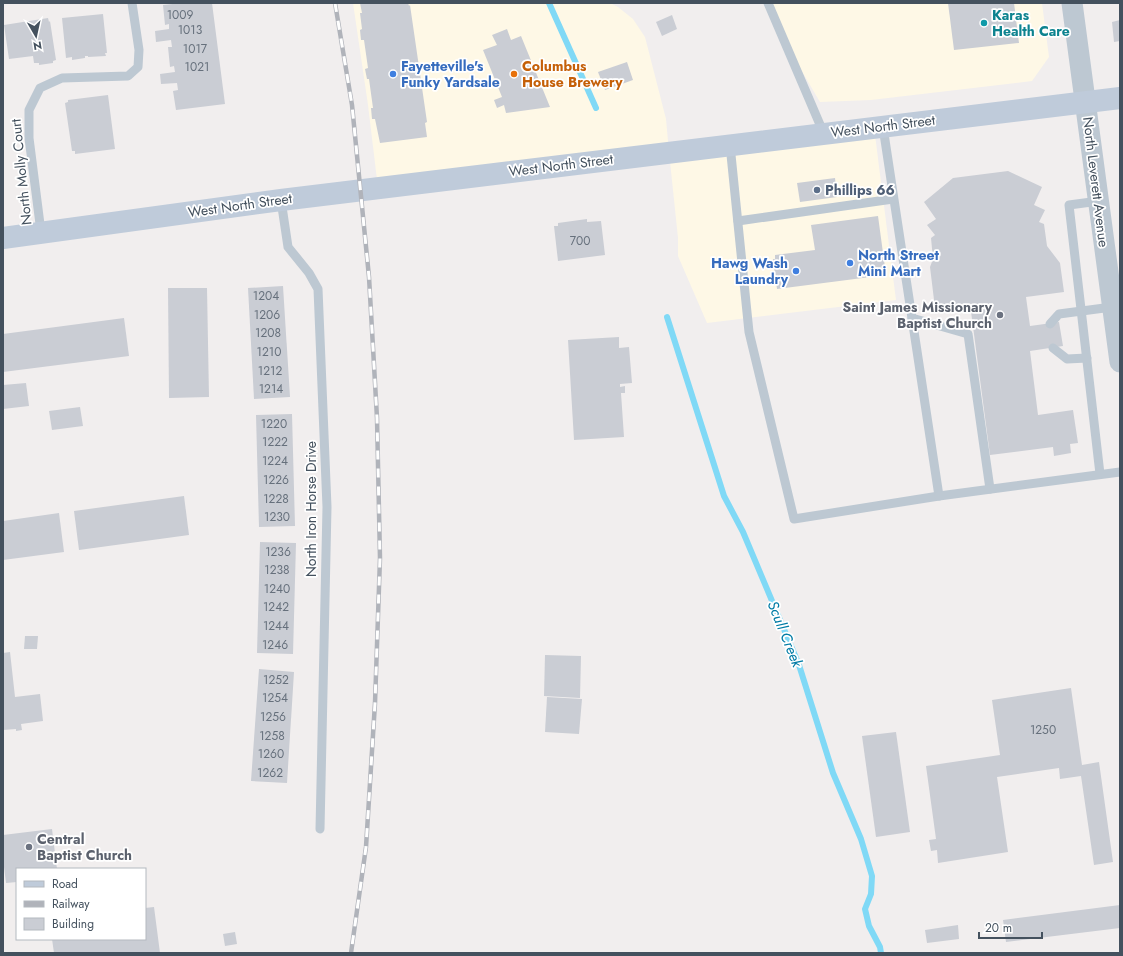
<svg xmlns="http://www.w3.org/2000/svg" width="1123" height="956" viewBox="0 0 1123 956" font-family="Jost,sans-serif">
  <style>
    .commercial { fill: #fef8e6 }
    .lines { fill: none; stroke-linecap: round; stroke-linejoin: round }
    .stream { stroke: #80d9f6; stroke-width: 6 }
    .building { fill: #cacdd4 }
    .service { stroke: #bdc8d2; stroke-width: 9 }
    .tertiary { stroke: #bdc8d2; stroke-width: 21 }
    .secondary { stroke: #bfcbda; stroke-width: 22 }
    .rail-casing { stroke: #b0b3ba; stroke-width: 4.5 }
    .rail { stroke: #fff; stroke-width: 3; stroke-dasharray: 9; stroke-linecap: butt }
    .culture-dot { fill: #0f9aa8; stroke: #fff; stroke-width: 1.5 }
    .shop-dot { fill: #3f7fe0; stroke: #fff; stroke-width: 1.5 }
    .food-dot { fill: #e8710a; stroke: #fff; stroke-width: 1.5 }
    .service-dot { fill: #5c6f8a; stroke: #fff; stroke-width: 1.5 }
    .worship-dot { fill: #6b7280; stroke: #fff; stroke-width: 1.5 }
    .labels { text-anchor: middle; stroke-width: 3.5; stroke-linejoin: round; paint-order: stroke }
    .number-label { font-size: 12px; fill: #66707c }
    .culture-label { font-size: 14px; font-weight: bold; fill: #0d838f; stroke: #fff; text-anchor: start }
    .shop-label { font-size: 14px; font-weight: bold; fill: #366cbe; stroke: #fff; text-anchor: start }
    .food-label { font-size: 14px; font-weight: bold; fill: #c56008; stroke: #fff; text-anchor: start }
    .street-label { font-size: 14px; fill: #44515e; stroke: #fff }
    .service-label { font-size: 14px; font-weight: bold; fill: #4e5e75; stroke: #fff; text-anchor: start }
    .worship-label { font-size: 14px; font-weight: bold; fill: #5b616d; stroke: #fff; text-anchor: end }
    .water-label { font-size: 15px; font-style: italic; fill: #027ca6; stroke: #fff }
  </style>
  <rect width="100%" height="100%" fill="#f1eeee"/>
  <g class="commercial">
    <polygon points="353,3 610,3 618,7 633,19 645,37 666,119 669,152 874,127 896,300 707,323 678,256 678,238 669,152 378,188 368,105"/>
    <polygon points="768,3 1042,3 1049,57 1032,81 871,100 820,102 787,46"/>
  </g>
  <g class="lines">
    <g class="stream">
      <polyline points="549,3 596,108"/>
      <polyline points="667,317 724,496 743,532 799,665 833,773 861,839 872,876 871,894 865,909 869,926 880,947 881,953"/>
    </g>
  </g>
  <g class="building">
    <polygon points="182,3 212,3 225,104 176,110 173,91 178,90 177,83 161,84 160,74 175,72 174,66 170,67 168,47 172,47 171,40 156,42 155,31 169,29 169,24 165,25 163,5"/>
    <polygon points="360,3 408,3 409,6 410,5 427,122 425,123 427,137 380,143 375,119 372,119 371,108 373,108 369,79 367,79 365,69 368,68 364,40 361,40 360,30 362,29 360,13 362,13"/>
    <polygon points="948,3 1014,3 1019,43 954,50"/>
    <polygon points="103,14 107,53 105,53 106,56 88,57 88,56 85,56 85,58 72,60 72,57 66,58 62,18"/>
    <polygon points="672,15 677,29 662,36 656,22"/>
    <polygon points="48,18 49,22 50,21 56,60 53,61 53,63 39,65 39,63 34,63 33,56 9,59 4,25"/>
    <polygon points="1120,20 1120,41 1114,42 1112,22"/>
    <polygon points="507,29 511,40 521,36 550,107 506,113 504,105 497,108 494,100 502,97 483,50 497,45 492,35"/>
    <polygon points="627,62 633,80 605,90 598,72"/>
    <polygon points="108,95 115,149 75,154 75,151 72,151 65,103 68,102 68,100"/>
    <polygon points="1008,171 1042,187 1034,205 1045,210 1039,222 1044,224 1047,246 1060,263 1064,292 1026,297 1030,326 1059,322 1063,346 1030,351 1038,415 1073,410 1078,443 1070,444 1071,453 1054,456 1053,447 990,455 970,304 935,308 930,267 933,259 931,238 935,235 927,225 936,219 924,202 953,178"/>
    <polygon points="835,178 837,197 800,202 797,183"/>
    <polygon points="878,216 886,275 777,289 773,259 775,259 775,255 815,250 811,225"/>
    <polygon points="587,219 587,222 601,221 605,255 558,261 554,226 558,226 558,223"/>
    <polygon points="283,286 290,397 254,399 248,288"/>
    <polygon points="168,288 207,288 209,397 169,398"/>
    <polygon points="124,318 129,356 3,372 3,334"/>
    <polygon points="619,337 619,348 629,347 632,383 620,384 620,387 625,386 625,393 621,393 624,437 574,440 568,340"/>
    <polygon points="26,383 29,406 3,409 3,385"/>
    <polygon points="80,407 83,426 52,430 49,411"/>
    <polygon points="292,414 295,526 259,527 256,415"/>
    <polygon points="184,496 189,535 79,550 74,511"/>
    <polygon points="59,513 64,552 3,560 3,521"/>
    <polygon points="260,542 296,543 293,654 257,653"/>
    <polygon points="25,636 38,636 37,649 24,649"/>
    <polygon points="10,652 15,697 40,694 43,721 21,724 22,730 16,731 16,729 3,730 3,653"/>
    <polygon points="545,655 581,656 580,698 544,696"/>
    <polygon points="259,669 294,672 287,783 251,781"/>
    <polygon points="1071,688 1082,765 1099,762 1113,862 1094,865 1081,776 1060,779 1059,768 997,777 1008,852 938,863 937,850 931,851 929,840 936,839 926,766 1000,755 992,700"/>
    <polygon points="547,697 582,699 579,734 545,732"/>
    <polygon points="896,732 910,832 876,837 862,736"/>
    <polygon points="52,829 57,869 17,869 17,882 6,883 3,859 3,835"/>
    <polygon points="1120,905 1120,928 1006,942 1003,920"/>
    <polygon points="154,907 160,953 54,953 52,939 145,939 145,908"/>
    <polygon points="958,925 959,939 927,943 925,930"/>
    <polygon points="235,932 237,944 225,946 223,934"/>
  </g>
  <g class="lines">
    <g class="service">
      <polyline points="768,3 824,134"/>
      <polyline points="730,145 749,332 794,519 939,496 883,127"/>
      <polyline points="281,200 288,247 309,273 318,289 327,507 320,829"/>
      <polyline points="1099,201 1069,205 1100,474"/>
      <polyline points="738,221 893,199"/>
      <polyline points="41,232 29,138 29,110 40,88 62,78 128,76 138,67 139,50 132,3"/>
      <polyline points="912,318 968,334 990,489"/>
      <polyline points="1050,324 1059,314 1112,307"/>
      <polyline points="1053,348 1067,359 1087,358"/>
      <polyline points="939,496 1120,472"/>
    </g>
    <polyline class="tertiary" points="1072,3 1120,362"/>
    <polyline class="secondary" points="3,238 281,200 1120,98"/>
    <g class="rail-casing">
      <polyline id="rail" points="335,3 352,105 369,277 377,418 380,558 375,703 366,847 351,953"/>
    </g>
    <use href="#rail" class="rail"/>
  </g>
  <circle class="culture-dot" cx="984" cy="23" r="4"/>
  <g class="shop-dot">
    <circle cx="393" cy="74" r="4"/>
    <circle cx="850" cy="263" r="4"/>
    <circle cx="796" cy="271" r="4"/>
  </g>
  <circle class="food-dot" cx="514" cy="74" r="4"/>
  <circle class="service-dot" cx="817" cy="190" r="4"/>
  <g class="worship-dot">
    <circle cx="1000" cy="315" r="4"/>
    <circle cx="29" cy="847" r="4"/>
  </g>
  <g class="labels">
    <g class="number-label">
      <text x="180" y="19">1009</text>
      <text x="190" y="34">1013</text>
      <text x="195" y="53">1017</text>
      <text x="197" y="71">1021</text>
      <text x="580" y="245">700</text>
      <text x="266" y="300">1204</text>
      <text x="267" y="319">1206</text>
      <text x="268" y="337">1208</text>
      <text x="269" y="356">1210</text>
      <text x="270" y="375">1212</text>
      <text x="271" y="393">1214</text>
      <text x="274" y="428">1220</text>
      <text x="275" y="446">1222</text>
      <text x="275" y="465">1224</text>
      <text x="276" y="484">1226</text>
      <text x="276" y="503">1228</text>
      <text x="277" y="521">1230</text>
      <text x="278" y="556">1236</text>
      <text x="277" y="574">1238</text>
      <text x="277" y="593">1240</text>
      <text x="276" y="611">1242</text>
      <text x="276" y="630">1244</text>
      <text x="275" y="649">1246</text>
      <text x="276" y="684">1252</text>
      <text x="275" y="702">1254</text>
      <text x="273" y="721">1256</text>
      <text x="1043" y="734">1250</text>
      <text x="272" y="740">1258</text>
      <text x="271" y="758">1260</text>
      <text x="270" y="777">1262</text>
    </g>
    <g class="culture-label">
      <text x="992" y="20">Karas<tspan x="992" dy="16">Health Care</tspan></text>
    </g>
    <g class="shop-label">
      <text x="401" y="71">Fayetteville's<tspan x="401" dy="16">Funky Yardsale</tspan></text>
      <text x="858" y="260">North Street<tspan x="858" dy="16">Mini Mart</tspan></text>
      <text x="788" y="268" text-anchor="end">Hawg Wash<tspan x="788" dy="16">Laundry</tspan></text>
    </g>
    <g class="food-label">
      <text x="522" y="71">Columbus<tspan x="522" dy="16">House Brewery</tspan></text>
    </g>
    <g class="street-label">
      <text transform="translate(883 126) rotate(-7)" y="5">West North Street</text>
      <text transform="translate(561 165) rotate(-7)" y="5">West North Street</text>
      <text transform="translate(21 172) rotate(-96)" y="5">North Molly Court</text>
      <text transform="translate(1096 182) rotate(83)" y="5">North Leverett Avenue</text>
      <text transform="translate(240 205) rotate(-8)" y="5">West North Street</text>
      <text transform="translate(311 509) rotate(-90)" y="5">North Iron Horse Drive</text>
    </g>
    <g class="service-label">
      <text x="825" y="195">Phillips 66</text>
    </g>
    <g class="worship-label">
      <text x="992" y="312">Saint James Missionary<tspan x="992" dy="16">Baptist Church</tspan></text>
      <text x="37" y="844" text-anchor="start">Central<tspan x="37" dy="16">Baptist Church</tspan></text>
    </g>
    <g class="water-label">
      <text transform="translate(785 634) rotate(68)" y="5">Scull Creek</text>
    </g>
  </g>
  <rect width="1123" height="956" fill="none" stroke="#44515e" stroke-width="8"/>
  <rect x="16" y="868" width="130" height="72" fill="#ffffff" stroke="#b4b9bf"/>
  <rect x="24" y="881" width="20" height="6" fill="#bfcbda" stroke="#b4b9bf"/>
  <text x="52" y="888" font-size="12" fill="#44515e">Road</text>
  <rect x="24" y="901" width="20" height="6" fill="#b0b3ba" stroke="#b4b9bf"/>
  <text x="52" y="908" font-size="12" fill="#44515e">Railway</text>
  <rect x="24" y="918" width="20" height="12" fill="#cacdd4" stroke="#b4b9bf"/>
  <text x="52" y="928" font-size="12" fill="#44515e">Building</text>
  <g transform="translate(36 36) rotate(171)" stroke="#ffffff" stroke-width="3" paint-order="stroke">
  <path d="M0-3L7 15L0 10L-7 15Z" fill="#44515e"/>
  <text y="-6" font-size="11" font-weight="bold" text-anchor="middle" fill="#44515e">N</text>
  </g>
  <path d="M979 932v6h63v-6" fill="none" stroke="#44515e" stroke-width="2"/>
  <text x="985" y="932" font-size="12" fill="#44515e" stroke="#ffffff" stroke-width="3" paint-order="stroke">20 m</text>
</svg>
